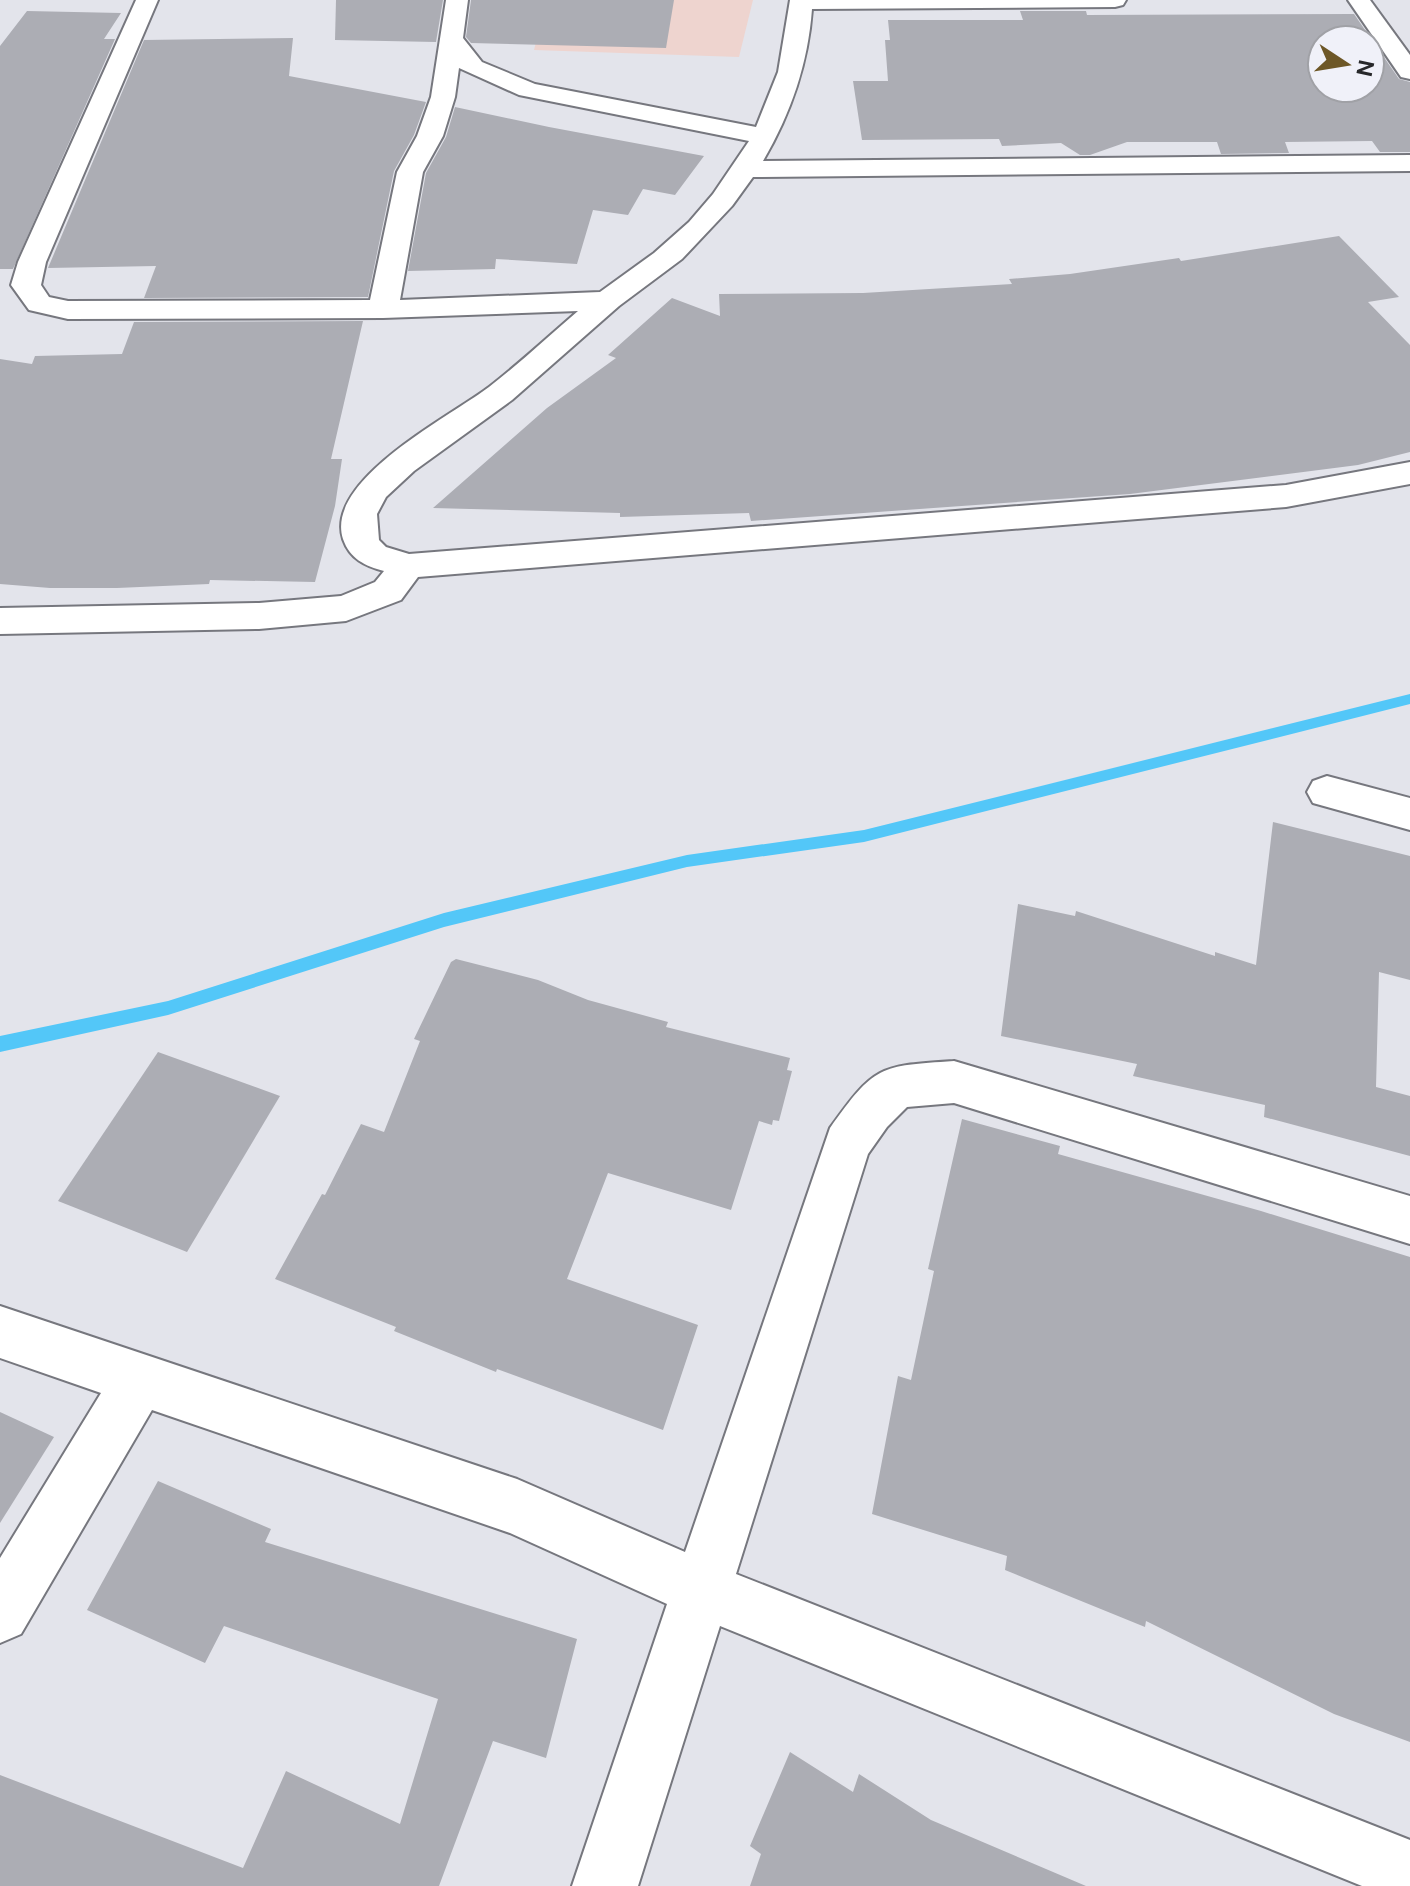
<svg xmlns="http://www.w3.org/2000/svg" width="1410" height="1886" viewBox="0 0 1410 1886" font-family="'DM Sans',sans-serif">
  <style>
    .education { fill: #eed4cf }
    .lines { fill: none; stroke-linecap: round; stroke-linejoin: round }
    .stream { fill: #53c7f8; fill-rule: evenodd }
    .building { fill: #acadb4; fill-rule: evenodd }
    .minor-casing { stroke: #76777e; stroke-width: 4 }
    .minor { fill: #fff; fill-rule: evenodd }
  </style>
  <rect width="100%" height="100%" fill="#e3e4eb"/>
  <polygon class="education" points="547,0 753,0 739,57 534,50"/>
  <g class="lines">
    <polygon class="stream" points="1410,694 1410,704 864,842 687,867 444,927 168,1015 0,1052 0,1036 168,1001 444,913 687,855 864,830"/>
  </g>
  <g class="building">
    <polygon points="336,0 443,0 436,42 335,40"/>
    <polygon points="471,0 674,0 666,48 471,43 466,37"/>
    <polygon points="27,11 121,13 104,39 115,39 13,269 0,269 0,46"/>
    <path d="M1020 11H1086L1087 15 1354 14 1399 79 1410 82V152H1380L1372 141 1285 142 1289 153 1221 154 1217 142H1127L1090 155H1080L1061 143 1002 146 999 139 862 140 853 81H888L885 40H890L888 20H1023ZM1322 40H1370V88H1322Z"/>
    <polygon points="293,38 289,76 426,102 414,135 394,171 368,297 144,298 156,266 48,268 144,40"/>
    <polygon points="455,107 549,127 704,156 675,195 643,189 628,215 593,210 577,264 496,259 495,269 408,271 426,173 446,137"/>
    <polygon points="1339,236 1399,297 1368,302 1410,345 1410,452 1358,465 1130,494 751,521 749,513 620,517 620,513 433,508 547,408 616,358 608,355 672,298 720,316 719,294 863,293 1012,284 1009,279 1070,274 1179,258 1181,261"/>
    <polygon points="363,321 331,459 342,459 335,506 315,582 210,580 209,584 117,588 50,588 0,584 0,359 32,364 35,356 122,354 134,322"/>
    <polygon points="1273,822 1410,856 1410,980 1379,972 1376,1087 1410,1096 1410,1156 1264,1117 1265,1105 1133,1076 1137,1064 1001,1036 1018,904 1075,916 1076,911 1215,956 1215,952 1256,965"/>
    <polygon points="456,959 538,980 588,1000 668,1022 666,1027 790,1058 787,1070 792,1071 779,1121 773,1120 772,1125 759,1121 731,1210 608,1173 567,1279 698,1325 663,1430 497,1369 496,1372 394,1331 396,1327 275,1279 322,1194 325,1195 361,1124 384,1132 420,1041 414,1039 451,962"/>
    <polygon points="158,1052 280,1096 187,1252 58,1201"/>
    <polygon points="962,1119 1060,1146 1058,1154 1261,1211 1410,1257 1410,1742 1334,1714 1146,1621 1145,1627 1005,1570 1007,1556 872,1514 898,1376 911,1380 934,1271 928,1269"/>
    <polygon points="0,1412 54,1437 0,1523"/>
    <polygon points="158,1481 271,1529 265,1542 577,1639 546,1758 493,1741 439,1886 0,1886 0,1775 243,1868 286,1771 400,1824 438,1699 224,1626 205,1663 87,1610"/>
    <polygon points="790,1752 853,1792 859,1774 931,1820 1086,1886 750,1886 761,1854 750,1846"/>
  </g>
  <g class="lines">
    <g class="minor-casing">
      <g id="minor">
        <path d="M136 0H158L46 262 41 285 49 297 68 301 370 300 397 172 417 136 431 97 446 0H468L463 38 482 62 535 84 756 127 778 72 790 0H1126L1123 5 1115 7 812 9C808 64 791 113 763 161L1410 155V171L753 177 732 206 682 259 619 306 512 400 414 471 386 497 377 514 379 540 386 547 409 554 1286 485 1410 462V484L1286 507 418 577 401 600 346 621 259 629 0 634V608L259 603 341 596 375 582 384 571C365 566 350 559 343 539 324 480 451 416 489 387 520 363 549 336 578 311L383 318 68 319 29 310 11 285 18 262ZM459 68 519 95 749 141 713 194 689 222 654 253 600 292 400 300 423 172 443 136 455 97Z"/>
        <polygon points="1348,0 1370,0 1410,55 1410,79 1401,77"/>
        <polygon points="1327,776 1410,798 1410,830 1313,803 1307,792 1313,781"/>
        <path d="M954 1061 1410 1196V1244L954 1103 907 1107 887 1127 868 1154 736 1574 1410 1840V1886H1362L720 1626 638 1886H572L667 1604 510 1533 152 1410 21 1634 0 1643V1558L101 1393 0 1358V1306L517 1479 685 1552 830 1128C875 1065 879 1066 954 1061Z"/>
      </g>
    </g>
    <use href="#minor" class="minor"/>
  </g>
  <g transform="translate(1346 64) rotate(102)"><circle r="38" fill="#f0f1f9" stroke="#a0a1a6" stroke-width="2"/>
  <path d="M0-6L14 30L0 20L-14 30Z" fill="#6d5727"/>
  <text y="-12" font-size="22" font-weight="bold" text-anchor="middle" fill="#27282a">N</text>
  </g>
</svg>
